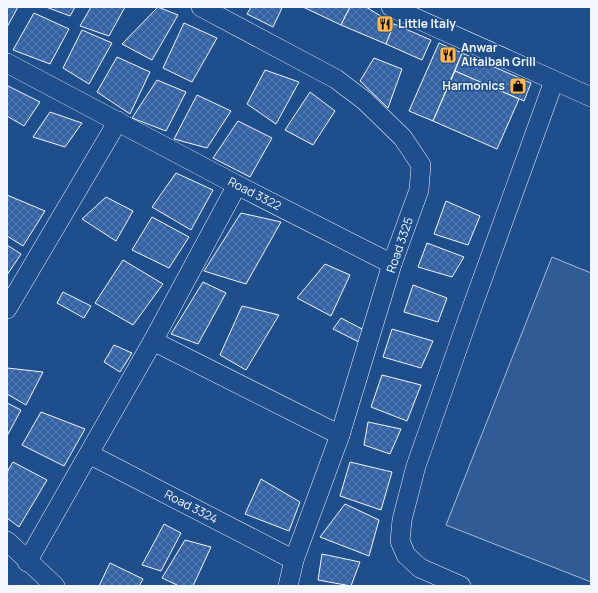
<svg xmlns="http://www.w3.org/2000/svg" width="598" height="593" viewBox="0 0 598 593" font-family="Manrope,sans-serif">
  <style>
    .pitch { fill: #305b95; stroke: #a8bbd7 }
    .building { fill: url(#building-cross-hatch); stroke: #f2f6ff }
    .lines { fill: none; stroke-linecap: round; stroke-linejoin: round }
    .minor-casing { stroke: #f2f6ff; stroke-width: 20 }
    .minor { stroke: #1f4e8c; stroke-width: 19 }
    .labels { text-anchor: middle; stroke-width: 3; stroke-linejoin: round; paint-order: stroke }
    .poi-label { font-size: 12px; font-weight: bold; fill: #f2f6ff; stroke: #1f4e8c; text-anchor: start }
    .street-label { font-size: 12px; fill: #f2f6ff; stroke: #1f4e8c }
  </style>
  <defs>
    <pattern id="building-cross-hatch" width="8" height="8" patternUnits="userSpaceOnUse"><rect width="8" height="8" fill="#3563a3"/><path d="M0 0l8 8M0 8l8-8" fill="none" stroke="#537ab1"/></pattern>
  </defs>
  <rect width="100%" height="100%" fill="#1f4e8c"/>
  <polygon class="pitch" points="552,257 591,273 591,582 446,525"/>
  <g class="building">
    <polygon points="7,7 18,7 7,27"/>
    <polygon points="46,7 75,7 70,16"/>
    <polygon points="91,7 125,7 109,36 80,26"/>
    <polygon points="158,7 178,15 152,60 122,44"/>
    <polygon points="251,7 281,7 282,8 273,27 247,14"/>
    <polygon points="303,7 350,7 341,25"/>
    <polygon points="350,7 366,7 394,24 386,44 341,25"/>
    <polygon points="34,13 69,29 50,64 13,50"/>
    <polygon points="184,23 217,38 192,82 163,68"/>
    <polygon points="394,24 431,40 422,60 386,44"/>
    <polygon points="82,30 112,43 89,84 63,68"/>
    <polygon points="439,43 462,53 433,121 409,111"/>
    <polygon points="462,53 531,83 524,101 455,71"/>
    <polygon points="117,57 150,72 130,114 97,92"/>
    <polygon points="374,58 402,69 388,108 360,81"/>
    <polygon points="265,70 299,82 276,124 247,104"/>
    <polygon points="455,71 519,99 497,149 433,121"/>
    <polygon points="157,80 186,92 166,131 132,118"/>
    <polygon points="8,86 40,102 24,126 7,116 7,87"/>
    <polygon points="310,92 335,111 313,145 285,130"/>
    <polygon points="197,95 231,111 207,148 174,139"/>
    <polygon points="50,112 82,123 65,147 33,137"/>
    <polygon points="238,121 272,138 250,177 213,158"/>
    <polygon points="176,173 213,190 191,230 152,207"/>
    <polygon points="7,195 45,211 23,246 7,236"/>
    <polygon points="106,197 133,211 116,241 82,219"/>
    <polygon points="446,201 480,216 468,245 434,234"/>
    <polygon points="241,213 281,222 246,284 204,271"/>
    <polygon points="152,217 189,237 169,268 132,250"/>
    <polygon points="427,243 464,257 452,277 418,267"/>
    <polygon points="7,245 21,254 7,275"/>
    <polygon points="123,260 163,284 133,325 95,303"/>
    <polygon points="325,264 350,275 331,316 297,298"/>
    <polygon points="203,282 226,293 198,344 171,334"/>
    <polygon points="413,285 447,298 438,322 404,312"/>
    <polygon points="63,292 91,306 84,318 57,303"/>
    <polygon points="242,306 279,315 246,370 220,355"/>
    <polygon points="341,318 364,330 359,342 333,329"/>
    <polygon points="392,329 433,341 421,368 383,357"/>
    <polygon points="114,345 132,353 120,372 104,362"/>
    <polygon points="7,368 43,372 26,405 7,394"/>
    <polygon points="382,375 421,385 407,421 371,407"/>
    <polygon points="7,403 21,410 7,436"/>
    <polygon points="41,412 85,429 64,466 22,445"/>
    <polygon points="368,422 401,429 390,454 364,445"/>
    <polygon points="13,462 47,480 19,527 7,518 7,472"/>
    <polygon points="350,462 392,472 381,510 340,496"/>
    <polygon points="261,479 300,502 289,531 245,514"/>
    <polygon points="345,504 379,520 369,556 320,537"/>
    <polygon points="164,524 181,533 161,571 142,565"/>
    <polygon points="185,540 211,547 193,586 179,586 162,578"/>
    <polygon points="322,554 360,562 351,586 318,580"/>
    <polygon points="110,563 143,579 139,586 99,586"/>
  </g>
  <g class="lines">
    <g class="minor-casing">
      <g id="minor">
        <polyline points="201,7 336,79 365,101 403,138 421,165 419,190 392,264 340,435 294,560 288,586"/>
        <polyline points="391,7 591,97"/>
        <path id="s1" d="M7 63 237 185 392 264"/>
        <polyline points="7,309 118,121"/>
        <polyline points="153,341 340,435"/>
        <path id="s2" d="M89 454 294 560"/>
        <polyline points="7,541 55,586"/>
        <polyline points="27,562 153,341 237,185"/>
        <polyline points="461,586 420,568 406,555 400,541 402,520 416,466 470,313 554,81"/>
      </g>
    </g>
    <use href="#minor" class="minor"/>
  </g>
  <defs>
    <g id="restaurant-square" transform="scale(0.9)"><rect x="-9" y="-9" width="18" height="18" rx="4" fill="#ffb74d" stroke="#1f4e8c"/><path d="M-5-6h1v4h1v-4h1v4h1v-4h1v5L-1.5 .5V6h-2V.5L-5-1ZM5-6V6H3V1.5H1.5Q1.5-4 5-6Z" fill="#111"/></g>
    <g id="shop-square" transform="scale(0.9)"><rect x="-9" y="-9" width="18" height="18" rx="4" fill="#ffb74d" stroke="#1f4e8c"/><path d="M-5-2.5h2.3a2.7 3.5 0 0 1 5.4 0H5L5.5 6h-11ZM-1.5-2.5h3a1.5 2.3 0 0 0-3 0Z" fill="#111"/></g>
  </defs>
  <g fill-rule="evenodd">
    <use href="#restaurant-square" x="385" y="24"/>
    <use href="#restaurant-square" x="448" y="55"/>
    <use href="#shop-square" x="518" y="86"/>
  </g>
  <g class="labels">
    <g class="poi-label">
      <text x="398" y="28">Little Italy</text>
      <text x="461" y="52">Anwar<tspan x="461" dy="14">Altaibah Grill</tspan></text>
      <text x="505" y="90" text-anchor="end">Harmonics</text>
    </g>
    <g class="street-label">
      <text dy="4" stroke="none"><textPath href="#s1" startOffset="280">Road 3322</textPath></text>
      <text transform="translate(400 245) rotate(-71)" y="4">Road 3325</text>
      <text dy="4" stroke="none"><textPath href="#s2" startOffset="115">Road 3324</textPath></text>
    </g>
  </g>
  <rect width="598" height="593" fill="none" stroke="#f2f6ff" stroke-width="16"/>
</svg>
